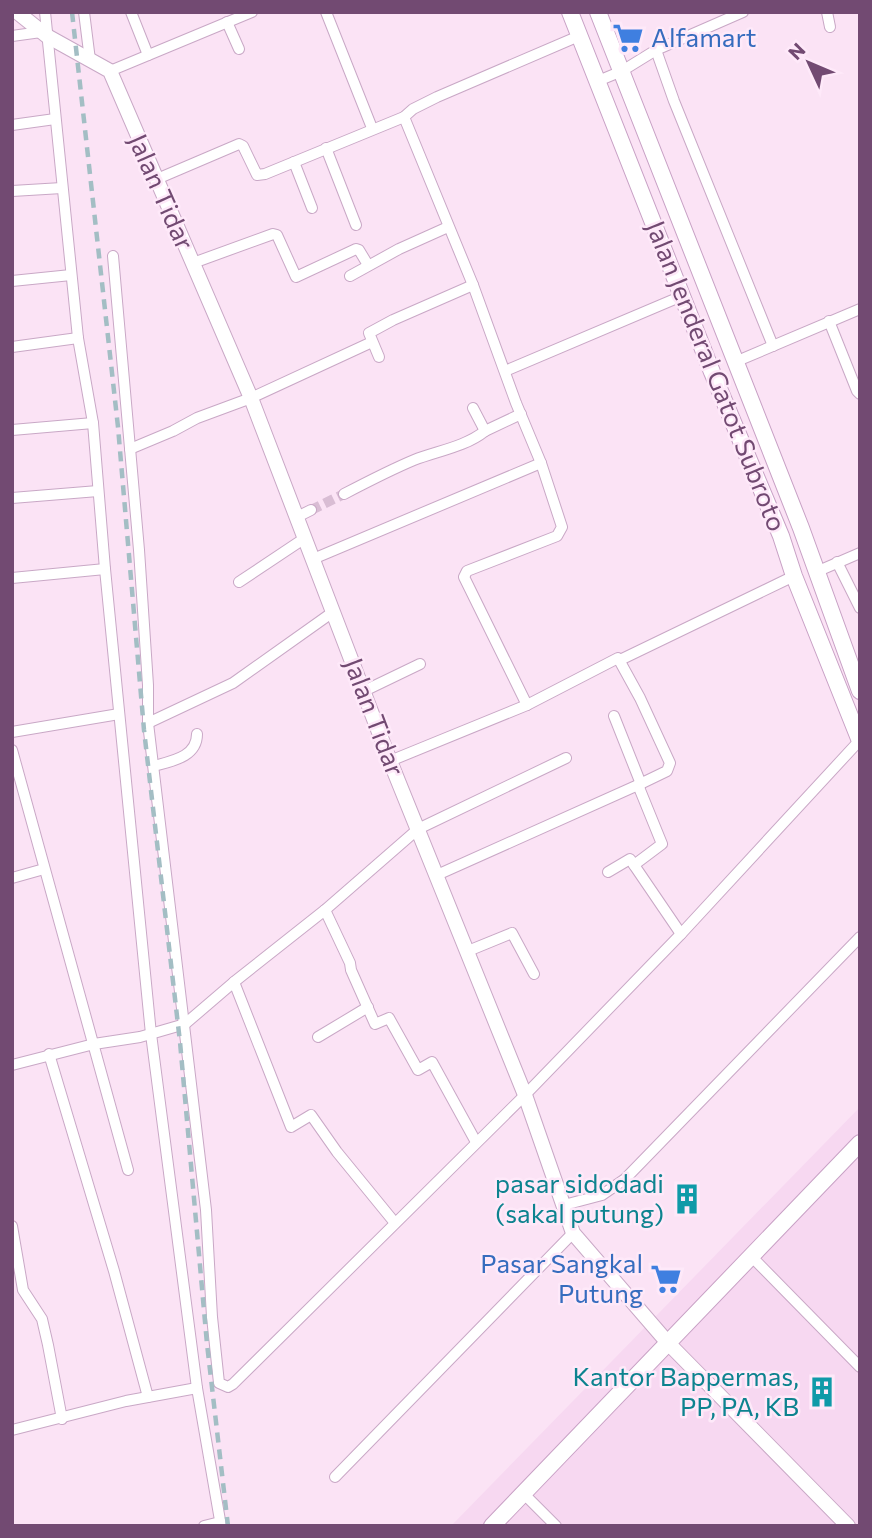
<svg xmlns="http://www.w3.org/2000/svg" width="872" height="1538" viewBox="0 0 872 1538" font-family="Commissioner,sans-serif">
  <style>
    .residential { fill: #f7d8f1 }
    .lines { fill: none; stroke-linecap: round; stroke-linejoin: round }
    .minor-tunnel { stroke: #d9bdd4; stroke-width: 10; stroke-dasharray: 10 5; stroke-linecap: butt }
    .minor-casing { stroke: #c9a8c6; stroke-width: 12 }
    .tertiary-casing { stroke: #c9a8c6; stroke-width: 16 }
    .secondary-casing { stroke: #c8a1c5; stroke-width: 18 }
    .minor { stroke: #fff; stroke-width: 10 }
    .tertiary { stroke: #fff; stroke-width: 14 }
    .secondary { stroke: #fff; stroke-width: 16 }
    .rail { stroke: #a3bec4; stroke-width: 4.5; stroke-dasharray: 10 7; stroke-linecap: butt }
    .labels { text-anchor: middle; stroke-width: 5; stroke-linejoin: round; paint-order: stroke }
    .shop-label { font-size: 26px; fill: #366cbe; stroke: #fee9f9; text-anchor: start }
    .street-label { font-size: 26px; fill: #724a72; stroke: #fee9f9 }
    .culture-label { font-size: 26px; fill: #0d838f; stroke: #fee9f9; text-anchor: end }
  </style>
  <rect width="100%" height="100%" fill="#fbe3f5"/>
  <polygon class="residential" points="860,1107 860,1526 451,1526"/>
  <g class="lines">
    <polyline class="minor-tunnel" points="311,510 344,494"/>
    <g class="minor-casing">
      <g id="minor">
        <polyline points="45,12 78,338 93,423 105,569 151,1034 197,1388 221,1526"/>
        <polyline points="84,12 90,60"/>
        <polyline points="131,12 148,55"/>
        <polyline points="326,12 372,128"/>
        <polyline points="827,12 830,27"/>
        <polyline points="227,22 239,49"/>
        <polyline points="12,36 41,32"/>
        <polyline points="656,50 674,101 773,346"/>
        <polyline points="110,71 252,12"/>
        <polyline points="598,81 622,71 656,50 743,12"/>
        <polyline points="404,117 473,285 516,403 541,463 562,527 557,536 467,571 464,577 527,705"/>
        <polyline points="12,125 55,119"/>
        <polyline points="326,148 356,225"/>
        <polyline points="294,162 312,208"/>
        <polyline points="157,179 239,144 243,146 257,175 265,174 404,117 413,109 437,97 579,36"/>
        <polyline points="12,191 62,188"/>
        <polyline points="113,256 139,550 148,685 148,723 206,1210 212,1317 219,1383 228,1387 233,1384 525,1095 681,934 860,740"/>
        <polyline points="193,263 273,234 277,235 296,277 356,249 359,250 368,265"/>
        <polyline points="350,276 399,249 448,227"/>
        <polyline points="12,281 71,275"/>
        <polyline points="829,321 857,391 860,394"/>
        <polyline points="12,347 78,338"/>
        <polyline points="379,357 369,333 393,320 473,285"/>
        <polyline points="735,362 860,309"/>
        <polyline points="505,371 682,296"/>
        <polyline points="473,408 485,431 521,414"/>
        <polyline points="12,430 93,423"/>
        <polyline points="130,449 173,431 197,418 251,398 372,342"/>
        <path d="M344 494C367 482 390 470 414 460 437 451 465 447 485 431"/>
        <polyline points="12,498 98,491"/>
        <polyline points="297,517 311,510"/>
        <polyline points="313,559 541,463"/>
        <polyline points="837,562 860,608"/>
        <polyline points="816,572 860,553"/>
        <polyline points="12,578 105,569"/>
        <polyline points="239,582 305,538"/>
        <polyline points="620,660 794,576"/>
        <polyline points="364,691 420,664"/>
        <polyline points="614,716 641,784"/>
        <polyline points="148,723 233,683 333,612"/>
        <polyline points="12,732 119,714"/>
        <polyline points="12,750 128,1170"/>
        <polyline points="390,761 527,705 618,658 640,698 670,763 667,771 638,785"/>
        <path d="M154 766C172 761 197 757 197 734"/>
        <polyline points="608,872 630,859 634,865"/>
        <polyline points="437,875 638,785 662,844 634,865 681,934"/>
        <polyline points="12,878 44,869"/>
        <polyline points="325,910 350,963 351,970 375,1024 389,1018 418,1070 432,1062 476,1142"/>
        <polyline points="468,951 512,933 534,974"/>
        <polyline points="234,982 291,1127 311,1115 337,1152 395,1223"/>
        <polyline points="318,1037 368,1007"/>
        <polyline points="49,1054 114,1271 148,1397"/>
        <polyline points="12,1065 94,1044 140,1037 185,1024 234,982 325,910 418,829 566,758"/>
        <polyline points="564,1205 602,1195 625,1179 860,937"/>
        <polyline points="12,1226 23,1290 42,1319 48,1345 62,1419"/>
        <polyline points="751,1256 860,1367"/>
        <polyline points="12,1430 126,1401 197,1388"/>
        <polyline points="335,1477 573,1233"/>
        <polyline points="523,1493 556,1526"/>
        <polyline points="204,1526 220,1522"/>
      </g>
    </g>
    <g class="tertiary-casing">
      <polyline id="tertiary" points="17,12 47,36 110,71 251,398 390,761 525,1095 573,1233 668,1343 848,1526"/>
    </g>
    <g class="secondary-casing">
      <g id="secondary">
        <polyline points="570,12 712,372 781,536 794,576 860,741"/>
        <polyline points="598,12 801,528 860,691"/>
        <polyline points="492,1526 860,1143"/>
      </g>
    </g>
    <use href="#minor" class="minor"/>
    <use href="#tertiary" class="tertiary"/>
    <use href="#secondary" class="secondary"/>
    <polyline class="rail" points="72,12 118,427 144,730 180,1042 207,1344 228,1526"/>
  </g>
  <defs>
    <g id="supermarket-bare" transform="scale(2.415)"><path d="M-6-5.5h2.5l.6 2H6L4.5 2H-2.5L-4.4-4H-6ZM-1.5 3.2a1.3 1.3 0 1 0 .1 0ZM3 3.2a1.3 1.3 0 1 0 .1 0Z" fill="#3f7fe0" stroke="#fee9f9" stroke-width="2.5" paint-order="stroke"/></g>
    <g id="building-bare" transform="scale(2.415)"><path d="M-4-6H4V6H1V3H-1V6H-4ZM-2.5-4.3h1.7v1.8h-1.7ZM.8-4.3h1.7v1.8H.8ZM-2.5-1h1.7V.8h-1.7ZM.8-1h1.7V.8H.8Z" fill="#0f9aa8" stroke="#fee9f9" stroke-width="2.5" paint-order="stroke"/></g>
  </defs>
  <g fill-rule="evenodd">
    <use href="#supermarket-bare" x="628" y="38"/>
    <use href="#building-bare" x="687" y="1199"/>
    <use href="#supermarket-bare" x="666" y="1279"/>
    <use href="#building-bare" x="822" y="1392"/>
  </g>
  <g class="labels">
    <g class="shop-label">
      <text x="651" y="47">Alfamart</text>
      <text x="643" y="1273" text-anchor="end">Pasar Sangkal<tspan x="643" dy="30">Putung</tspan></text>
    </g>
    <g class="street-label">
      <text transform="translate(161 192) rotate(66)" y="9">Jalan Tidar</text>
      <text transform="translate(716 376) rotate(68)" y="9">Jalan Jenderal Gatot Subroto</text>
      <text transform="translate(374 717) rotate(69)" y="9">Jalan Tidar</text>
    </g>
    <g class="culture-label">
      <text x="664" y="1193">pasar sidodadi<tspan x="664" dy="30">(sakal putung)</tspan></text>
      <text x="799" y="1386">Kantor Bappermas,<tspan x="799" dy="30">PP, PA, KB</tspan></text>
    </g>
  </g>
  <rect width="872" height="1538" fill="none" stroke="#724a72" stroke-width="28"/>
  <g transform="translate(809 63) rotate(314)" stroke="#fee9f9" stroke-width="5" paint-order="stroke">
  <path d="M0-5L12 26L0 18L-12 26Z" fill="#724a72"/>
  <text y="-10" font-size="19" font-weight="bold" text-anchor="middle" fill="#724a72">N</text>
  </g>
</svg>
